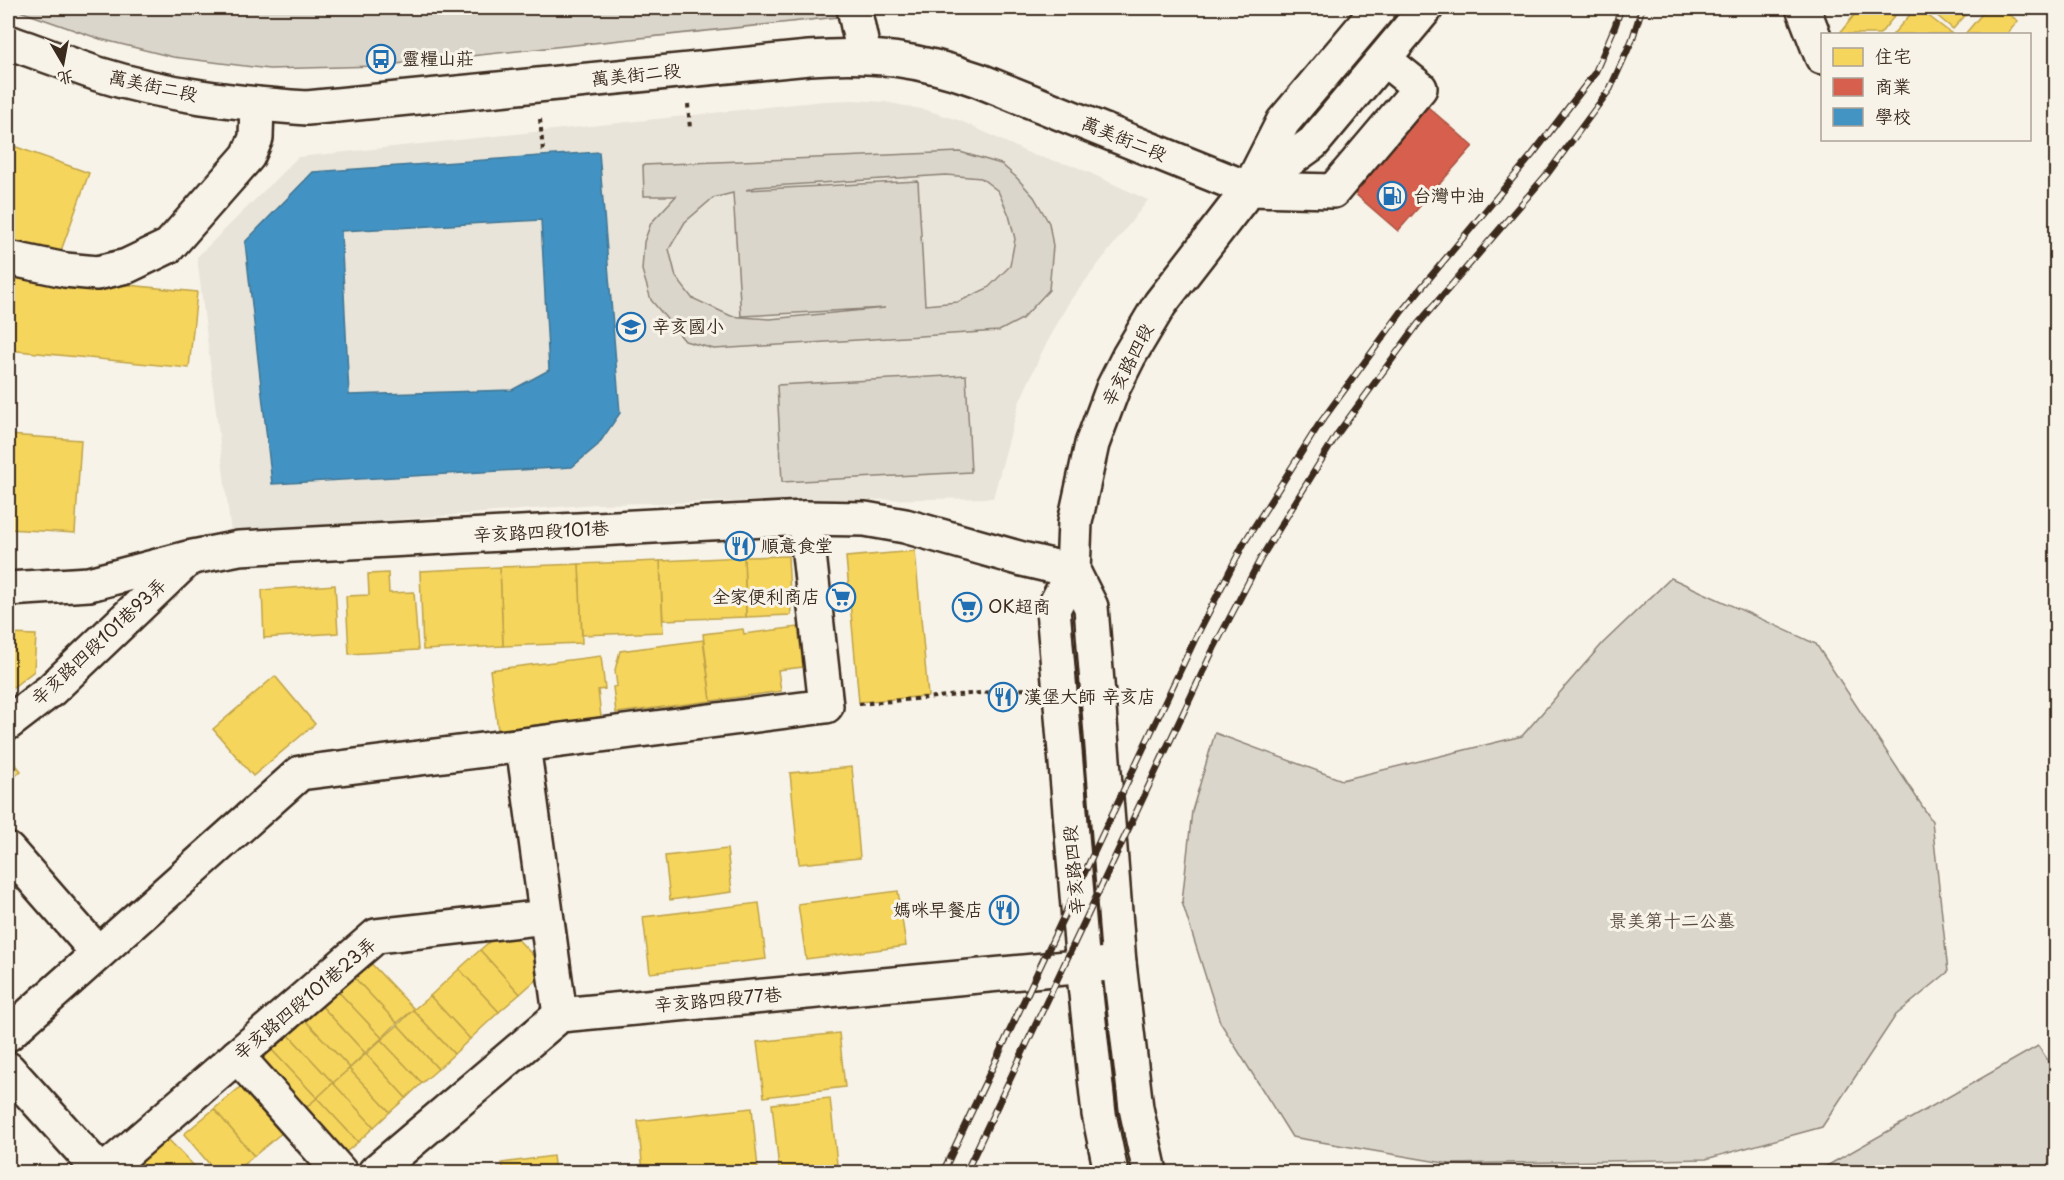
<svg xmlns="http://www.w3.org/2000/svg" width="2064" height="1180" viewBox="0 0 2064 1180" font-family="'Playpen Sans','LXGW WenKai TC',sans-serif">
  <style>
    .built { fill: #e9e4d9 }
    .green { fill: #dbd6cb; stroke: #8b8074; stroke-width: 1.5; fill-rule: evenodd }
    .homes { fill: #f6d55c; stroke: #bea249; stroke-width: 1.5 }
    .shops { fill: #d6604d; stroke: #a8503f; stroke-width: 1.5 }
    .schools { fill: #4393c3; stroke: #417492; stroke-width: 1.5; fill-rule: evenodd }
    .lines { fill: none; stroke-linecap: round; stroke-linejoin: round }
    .minor-casing { stroke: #3b2a1e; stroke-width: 38 }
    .major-casing { stroke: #3b2a1e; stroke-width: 38 }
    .path { stroke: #3b2a1e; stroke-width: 4; stroke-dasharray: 4.5 4.5; stroke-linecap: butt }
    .minor { stroke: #f7f3e8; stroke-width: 33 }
    .major { stroke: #f7f3e8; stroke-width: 33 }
    .rail-casing { stroke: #3b2a1e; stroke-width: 7 }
    .rail { stroke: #f7f3e8; stroke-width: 4.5; stroke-dasharray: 14; stroke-linecap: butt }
    .labels { text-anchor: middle; stroke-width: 6; stroke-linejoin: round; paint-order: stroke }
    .poi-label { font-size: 18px; fill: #3b2a1e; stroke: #f7f3e8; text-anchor: start }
    .street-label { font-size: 18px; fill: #3b2a1e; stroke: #f7f3e8 }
    .park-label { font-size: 18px; fill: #5b4c41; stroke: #f7f3e8 }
  </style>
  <rect width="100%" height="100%" fill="#f7f3e8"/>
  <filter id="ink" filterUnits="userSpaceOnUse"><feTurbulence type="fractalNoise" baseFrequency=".0167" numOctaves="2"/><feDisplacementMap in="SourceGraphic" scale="12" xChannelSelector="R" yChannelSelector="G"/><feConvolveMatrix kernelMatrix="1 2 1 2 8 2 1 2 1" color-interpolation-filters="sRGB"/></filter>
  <g filter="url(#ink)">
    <polygon class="built" points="853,100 885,102 926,110 961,121 1033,155 1077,167 1148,200 1069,302 1042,352 1019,403 993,498 596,504 231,533 197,257 298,157 824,101"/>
    <g class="green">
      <polygon points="11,8 837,8 838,17 377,66 269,69 173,57 100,39"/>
      <path d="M960 152 1001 164 1016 177 1034 197 1049 223 1053 246 1049 290 1022 319 999 331 714 349 685 341 651 300 642 270 644 242 651 223 676 196H644L643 165ZM946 175 981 178 998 191 1009 215 1015 239 1010 266 988 288 958 302 925 305 918 181 746 190 756 187ZM733 193 741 317H740L731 316 692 298 676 277 669 249 685 222 713 198ZM885 308 770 319 742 317V316Z"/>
      <polygon points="966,375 971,472 782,482 777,385"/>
      <polygon points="1671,578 1816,644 1932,821 1948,972 1896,1015 1822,1127 1706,1159 1450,1164 1292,1137 1220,1022 1182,902 1192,811 1215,733 1342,780 1522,736 1603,643"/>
      <polygon points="2038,1046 2056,1072 2056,1172 1816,1172"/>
    </g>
    <g class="homes">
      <polygon points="1860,8 1901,8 1880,34 1839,34"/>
      <polygon points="1916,8 1918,8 1952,34 1893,34"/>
      <polygon points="1928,8 1972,8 1953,29"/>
      <polygon points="1987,8 2000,8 2018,21 2007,34 1965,34"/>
      <polygon points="8,144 89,173 58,259 8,241"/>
      <polygon points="8,273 197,292 189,368 8,350"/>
      <polygon points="8,435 81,440 75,533 8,529"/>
      <polygon points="915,551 928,696 859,702 846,557"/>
      <polygon points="788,556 791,615 746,617 744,557"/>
      <polygon points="744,557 746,617 663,620 660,561"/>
      <polygon points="660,561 663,632 582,635 579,564"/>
      <polygon points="579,564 582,643 503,646 500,567"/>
      <polygon points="500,567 503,646 423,650 420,571"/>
      <polygon points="388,573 389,593 414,592 418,650 349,654 346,596 369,595 368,574"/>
      <polygon points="335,585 338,633 264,638 262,590"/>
      <polygon points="798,627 803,667 778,670 781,691 711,701 703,634 743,629 744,634"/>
      <polygon points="8,634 36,635 34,671 12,688 8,688"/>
      <polygon points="703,640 711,701 616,713 613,687 617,686 615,670 620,651"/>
      <polygon points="601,656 605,689 598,690 601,717 498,730 490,670"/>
      <polygon points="275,676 315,724 253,776 213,729"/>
      <polygon points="8,755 21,771 8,783"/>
      <polygon points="852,767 860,858 799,864 790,773"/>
      <polygon points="727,849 732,892 670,900 665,856"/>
      <polygon points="898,891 906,946 806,959 798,904"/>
      <polygon points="759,903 766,959 650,973 643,917"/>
      <polygon points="506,927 547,970 520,994 480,950"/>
      <polygon points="480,950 520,994 499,1012 459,969"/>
      <polygon points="365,957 414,1009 397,1023 349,972"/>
      <polygon points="459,969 499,1012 470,1039 430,996"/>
      <polygon points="349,972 397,1023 382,1038 333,986"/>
      <polygon points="333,986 382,1038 365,1053 317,1001"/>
      <polygon points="430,996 470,1039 454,1054 413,1010"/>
      <polygon points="317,1001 365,1053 350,1068 301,1016"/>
      <polygon points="413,1010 454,1054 438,1069 398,1025"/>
      <polygon points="301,1016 350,1068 333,1083 285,1031"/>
      <polygon points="398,1025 438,1069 422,1083 381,1040"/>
      <polygon points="285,1031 333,1083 317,1098 268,1046"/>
      <polygon points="839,1033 845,1087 764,1097 757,1042"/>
      <polygon points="381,1040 422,1083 406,1098 366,1054"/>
      <polygon points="268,1046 317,1098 301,1112 253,1061"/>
      <polygon points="366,1054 406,1098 390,1112 349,1069"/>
      <polygon points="349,1069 390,1112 374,1127 333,1083"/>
      <polygon points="333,1083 374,1127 358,1142 317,1098"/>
      <polygon points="244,1084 284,1131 254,1156 214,1109"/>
      <polygon points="317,1098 358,1142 341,1156 301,1112"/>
      <polygon points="830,1098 837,1164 779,1169 772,1104"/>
      <polygon points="752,1108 758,1169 724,1172 643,1172 638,1121"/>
      <polygon points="214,1109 254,1156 234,1172 216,1172 184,1134"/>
      <polygon points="167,1138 200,1172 131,1172"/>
      <polygon points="553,1156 555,1172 504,1172 502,1163"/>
    </g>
    <polygon class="shops" points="1421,101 1473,146 1398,231 1346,186"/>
    <path class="schools" d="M599 152 620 413 598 445 572 467 272 484 245 242 313 172ZM541 220 549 370 512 390 349 395 341 231Z"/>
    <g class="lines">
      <g class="minor-casing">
        <g id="minor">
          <polyline points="854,8 864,55"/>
          <polyline points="1803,8 1822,57"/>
          <path d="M8 42C38 52 68 64 98 74 165 95 237 103 307 108L809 58C873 53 918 59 978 80L1249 189 1333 191 1420 88 1384 59"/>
          <polyline points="8,258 65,270 97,273 127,266 169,246 248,156 256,138 257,104"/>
          <polyline points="8,589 89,584 188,558 239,548 805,518 865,519 905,526 1022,559 1073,571"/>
          <polyline points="8,723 51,690 187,560"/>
          <polyline points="8,850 98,953"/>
          <polyline points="560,1015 523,745 826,706 805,518"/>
          <polyline points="8,1034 300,773 523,745"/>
          <polyline points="237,1056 340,1172"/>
          <polyline points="8,1069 101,1172"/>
          <polyline points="103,1172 376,936 546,917"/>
          <polyline points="375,1172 560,1015 1119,963"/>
        </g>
      </g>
      <g class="major-casing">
        <g id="major">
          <polyline points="1253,186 1313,143 1426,8"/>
          <polyline points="1073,571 1091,607 1119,963 1136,1108 1150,1172"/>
          <polyline points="1111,1172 1099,1114 1083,966 1053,609 1073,571 1075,522 1092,444 1113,388 1129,356 1160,304 1249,189 1283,122 1379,8"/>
        </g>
      </g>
      <g class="path">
        <polyline points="688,104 690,129"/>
        <polyline points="540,119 543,151"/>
        <polyline points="859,704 1025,689"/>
      </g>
      <use href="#minor" class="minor"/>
      <use href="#major" class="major"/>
      <g class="rail-casing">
        <g id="rail">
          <polyline points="943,1172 1195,639 1244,543 1318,426 1402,311 1532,155 1595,73 1615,26 1621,8"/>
          <polyline points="966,1172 1214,648 1261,558 1338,433 1418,324 1548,173 1610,89 1632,40 1642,8"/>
        </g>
      </g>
      <use href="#rail" class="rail"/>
    </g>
  </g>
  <defs>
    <g id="bus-ring" transform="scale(1.5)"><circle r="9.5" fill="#f7f3e8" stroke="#1f6fb2" stroke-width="1.5"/><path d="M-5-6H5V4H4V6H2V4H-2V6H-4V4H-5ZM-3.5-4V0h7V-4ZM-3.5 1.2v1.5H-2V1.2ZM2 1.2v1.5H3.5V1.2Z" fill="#1f6fb2"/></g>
    <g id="fuel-ring" transform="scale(1.5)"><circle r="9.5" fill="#f7f3e8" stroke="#1f6fb2" stroke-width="1.5"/><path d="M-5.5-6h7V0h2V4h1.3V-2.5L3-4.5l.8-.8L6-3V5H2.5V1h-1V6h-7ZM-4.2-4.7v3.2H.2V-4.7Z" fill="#1f6fb2"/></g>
    <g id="school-ring" transform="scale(1.5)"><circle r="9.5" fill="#f7f3e8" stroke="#1f6fb2" stroke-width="1.5"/><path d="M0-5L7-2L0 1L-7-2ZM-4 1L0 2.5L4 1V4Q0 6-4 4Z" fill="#1f6fb2"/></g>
    <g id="restaurant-ring" transform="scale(1.5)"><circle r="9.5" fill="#f7f3e8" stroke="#1f6fb2" stroke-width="1.5"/><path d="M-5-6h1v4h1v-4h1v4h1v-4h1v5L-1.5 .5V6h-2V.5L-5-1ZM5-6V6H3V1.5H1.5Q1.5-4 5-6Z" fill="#1f6fb2"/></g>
    <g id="supermarket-ring" transform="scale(1.5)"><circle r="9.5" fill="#f7f3e8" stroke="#1f6fb2" stroke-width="1.5"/><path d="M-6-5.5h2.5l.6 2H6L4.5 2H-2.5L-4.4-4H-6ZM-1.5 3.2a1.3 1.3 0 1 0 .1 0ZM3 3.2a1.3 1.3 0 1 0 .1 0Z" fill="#1f6fb2"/></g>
  </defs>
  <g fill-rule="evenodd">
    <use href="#bus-ring" x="381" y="59"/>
    <use href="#fuel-ring" x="1392" y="196"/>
    <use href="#school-ring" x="631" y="327"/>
    <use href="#restaurant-ring" x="740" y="546"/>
    <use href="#supermarket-ring" x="841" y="597"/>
    <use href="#supermarket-ring" x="967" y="607"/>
    <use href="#restaurant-ring" x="1003" y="697"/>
    <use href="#restaurant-ring" x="1004" y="910"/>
  </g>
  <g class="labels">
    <g class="poi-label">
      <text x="402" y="65">靈糧山莊</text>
      <text x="1413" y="202">台灣中油</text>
      <text x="652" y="333">辛亥國小</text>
      <text x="761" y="552">順意食堂</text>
      <text x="820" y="603" text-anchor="end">全家便利商店</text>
      <text x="988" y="613">OK超商</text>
      <text x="1024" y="703">漢堡大師 辛亥店</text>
      <text x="983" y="916" text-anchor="end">媽咪早餐店</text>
    </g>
    <g class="street-label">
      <text transform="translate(636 75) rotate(-6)" y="6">萬美街二段</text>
      <text transform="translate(153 86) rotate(12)" y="6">萬美街二段</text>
      <text transform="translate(1124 139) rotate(22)" y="6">萬美街二段</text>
      <text transform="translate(1128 365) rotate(-63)" y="6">辛亥路四段</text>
      <text transform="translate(541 532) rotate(-3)" y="6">辛亥路四段101巷</text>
      <text transform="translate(99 642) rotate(-43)" y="6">辛亥路四段101巷93弄</text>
      <text transform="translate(1074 870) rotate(-95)" y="6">辛亥路四段</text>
      <text transform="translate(305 999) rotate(-40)" y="6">辛亥路四段101巷23弄</text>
      <text transform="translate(718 1000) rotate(-5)" y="6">辛亥路四段77巷</text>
    </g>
    <g class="park-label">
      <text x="1672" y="927">景美第十二公墓</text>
    </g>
  </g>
  <rect width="2064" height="1180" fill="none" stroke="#f7f3e8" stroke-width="30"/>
  <rect x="15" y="15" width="2034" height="1150" fill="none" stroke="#3b2a1e" stroke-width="2" filter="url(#ink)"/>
  <rect x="1821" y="33" width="210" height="108" fill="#f7f3e8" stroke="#aca397" stroke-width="1.5"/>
  <rect x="1833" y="48" width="30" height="18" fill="#f6d55c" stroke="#aca397" stroke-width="1.5"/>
  <text x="1875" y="63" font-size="18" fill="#3b2a1e">住宅</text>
  <rect x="1833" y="78" width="30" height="18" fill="#d6604d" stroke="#aca397" stroke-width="1.5"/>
  <text x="1875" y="93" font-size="18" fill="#3b2a1e">商業</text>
  <rect x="1833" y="108" width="30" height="18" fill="#4393c3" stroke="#aca397" stroke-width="1.5"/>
  <text x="1875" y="123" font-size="18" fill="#3b2a1e">學校</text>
  <g transform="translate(63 63) rotate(170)" stroke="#f7f3e8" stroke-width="4.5" paint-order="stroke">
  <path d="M0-4.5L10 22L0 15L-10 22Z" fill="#3b2a1e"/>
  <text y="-9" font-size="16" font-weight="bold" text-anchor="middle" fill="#3b2a1e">北</text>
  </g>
</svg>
